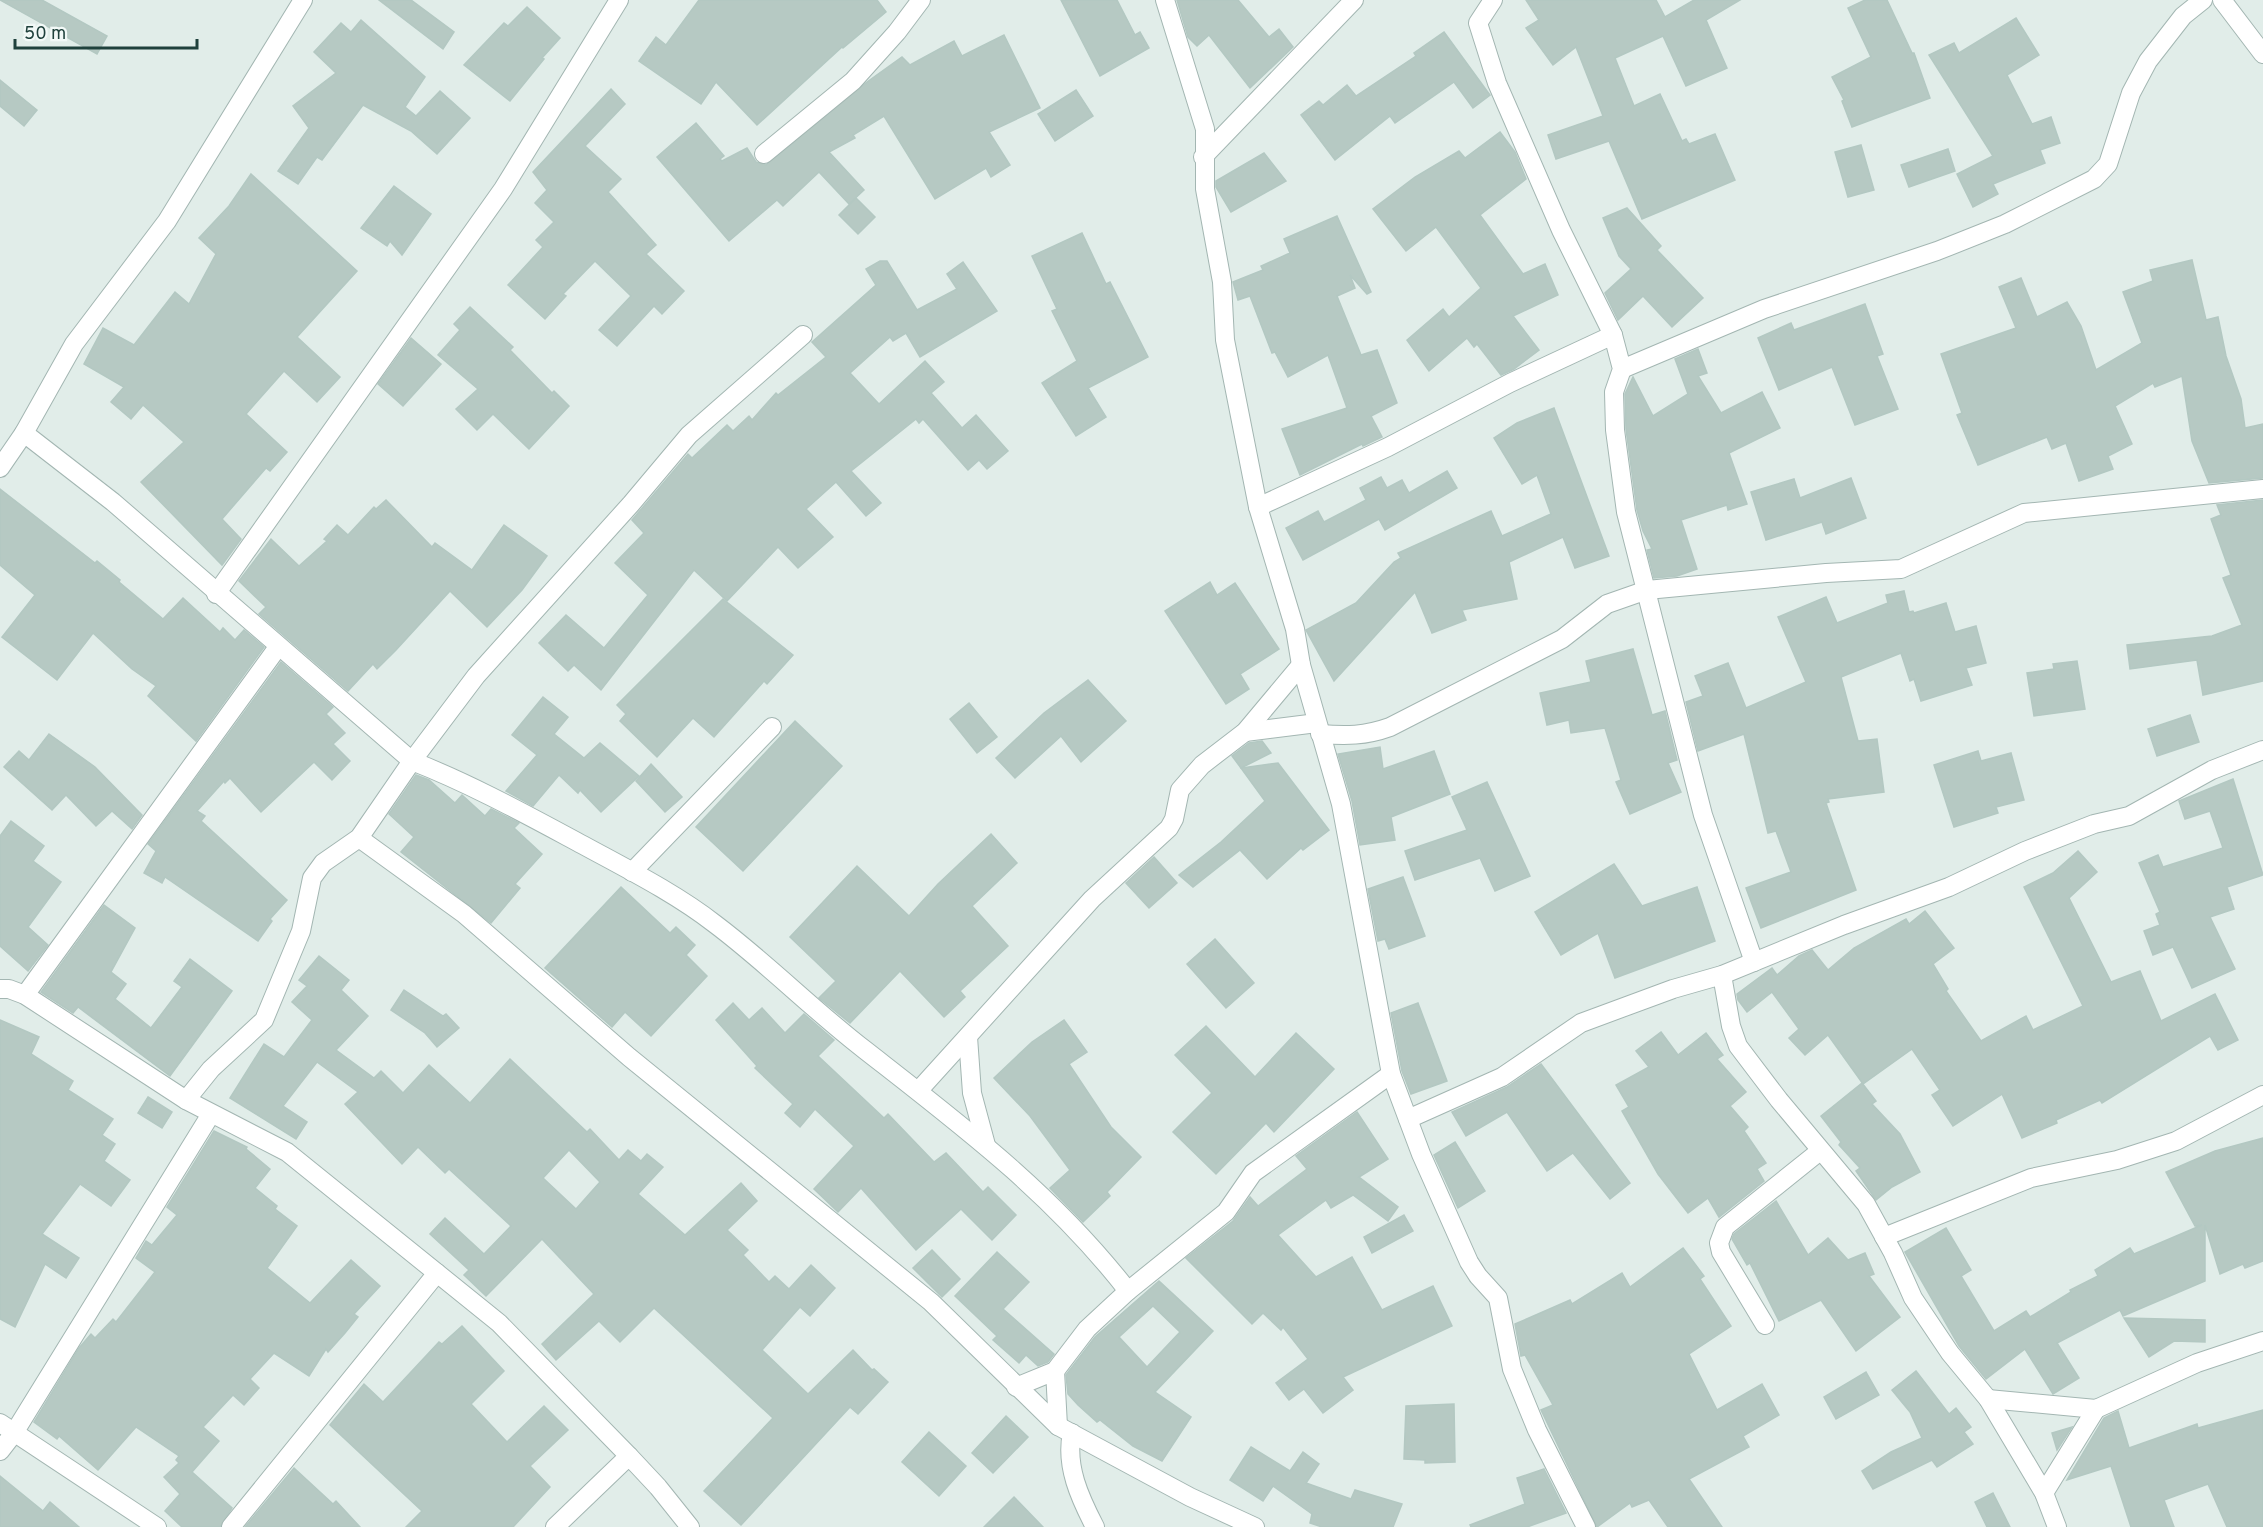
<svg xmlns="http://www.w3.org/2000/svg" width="2263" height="1527" viewBox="0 0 2263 1527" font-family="Overpass,sans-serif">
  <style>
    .building { fill: #b6c9c3; stroke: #b3c8c2; stroke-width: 1.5; fill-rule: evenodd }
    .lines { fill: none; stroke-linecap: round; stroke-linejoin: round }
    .street-casing { stroke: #a3b6b2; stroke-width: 20 }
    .street { stroke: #fff; stroke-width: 18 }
  </style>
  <rect width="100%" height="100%" fill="#e1ede9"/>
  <g class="building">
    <polygon points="0,0 42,0 107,36 97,54"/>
    <polygon points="379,0 411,0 454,32 443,49"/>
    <polygon points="699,0 877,0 886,12 843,48 842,47 757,125 716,82 701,104 639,61 656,37 666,45"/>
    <polygon points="1061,0 1117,0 1135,35 1140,32 1149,48 1100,76"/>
    <polygon points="1177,0 1238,0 1269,37 1279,29 1293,47 1250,88 1209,35 1197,46 1188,37"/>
    <polygon points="1526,0 1656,0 1665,17 1694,0 1740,0 1706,20 1727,68 1686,86 1663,36 1615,58 1634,106 1660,94 1682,141 1686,139 1689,144 1715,134 1735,180 1642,219 1609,141 1556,159 1548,135 1603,116 1576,47 1553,65 1526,28 1539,20"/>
    <polygon points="1865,0 1887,0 1912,53 1914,53 1930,98 1852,127 1842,101 1844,100 1832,77 1871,57 1848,8"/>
    <polygon points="527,7 560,38 542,58 544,59 510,101 464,65 504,23 508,26"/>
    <polygon points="2016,18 2039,55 2007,75 2032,124 2051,117 2060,143 2040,150 2045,163 1993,184 1998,194 1973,207 1957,174 1993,156 1929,55 1954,43 1959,53"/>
    <polygon points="361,20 425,77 405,107 416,116 440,91 470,118 437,154 411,131 363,105 322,160 317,157 298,184 278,171 309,128 293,106 336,73 314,52 341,23 351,32"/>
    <polygon points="1444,32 1490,95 1473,108 1454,82 1395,123 1390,116 1335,160 1301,115 1319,101 1323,105 1347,85 1356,96 1416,56 1414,53"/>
    <polygon points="1004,35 1040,108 989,132 1010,165 991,177 986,168 935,199 884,116 853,135 855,138 829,152 864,190 849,204 819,172 783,206 777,200 729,241 657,157 696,123 724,156 720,159 722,161 747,148 756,162 766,165 867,82 902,57 910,65 954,41 962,56"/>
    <polygon points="0,80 37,110 24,126 0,106"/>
    <polygon points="611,89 625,104 585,146 621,179 608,192 656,245 646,254 684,291 662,314 654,306 617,346 599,330 631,296 595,261 563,294 566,296 545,319 508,285 543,247 536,240 554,222 535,203 547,190 533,172"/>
    <polygon points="1076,90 1093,116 1055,141 1038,114"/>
    <polygon points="1500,132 1515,152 1526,179 1480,215 1523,274 1545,264 1558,295 1513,316 1539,350 1514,369 1501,375 1477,344 1474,347 1467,338 1429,371 1407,340 1443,309 1449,317 1481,288 1436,227 1406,251 1373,209 1415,177 1459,151 1465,158"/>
    <polygon points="1861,145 1874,190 1848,197 1835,152"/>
    <polygon points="1948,149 1955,171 1909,187 1901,165"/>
    <polygon points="1264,153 1286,181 1231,212 1216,187 1216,181"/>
    <polygon points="251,174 357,271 297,337 340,377 317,402 284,371 246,414 287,452 270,471 266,468 222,519 241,539 222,565 141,482 184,442 143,405 131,419 111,402 124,387 84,364 103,328 134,345 175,292 189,304 216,254 199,238 229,206"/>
    <polygon points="394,186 431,214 402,255 390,241 387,246 361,228"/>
    <polygon points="856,198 875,217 858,234 839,215"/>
    <polygon points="1627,208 1661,246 1657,250 1703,298 1672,327 1643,296 1618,320 1605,293 1631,269 1619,256 1603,218"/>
    <polygon points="1337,216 1371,292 1367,294 1350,275 1355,288 1337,296 1361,355 1377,350 1397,403 1371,416 1382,437 1363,446 1362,444 1300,475 1282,429 1347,408 1328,355 1288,377 1275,352 1272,353 1250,296 1238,300 1233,282 1263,270 1261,266 1290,253 1284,239"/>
    <polygon points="1082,233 1106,284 1110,282 1148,357 1088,388 1106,417 1076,436 1042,383 1077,361 1052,311 1057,309 1032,256"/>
    <polygon points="2192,260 2206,320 2218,317 2226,356 2241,399 2245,428 2263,424 2263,478 2209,483 2192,441 2182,376 2155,387 2153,383 2115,406 2132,444 2108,456 2113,469 2079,481 2066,443 2052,449 2047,437 1978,465 1957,415 1962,413 1941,354 2016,328 1999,287 2021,278 2037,317 2067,302 2081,326 2096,370 2142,343 2123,292 2153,281 2150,270"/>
    <polygon points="880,261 887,261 917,310 957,289 947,274 963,262 997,311 920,357 906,333 893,341 890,337 850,373 879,404 925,361 944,382 931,393 962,428 976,415 1008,451 987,469 979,460 968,470 923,419 919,423 916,419 851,471 881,503 866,516 836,482 806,509 833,537 798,568 778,547 727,601 694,570 601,690 574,665 568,671 539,643 566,615 604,648 648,595 615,563 644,533 632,520 688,454 692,458 727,425 733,431 749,416 752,420 776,393 778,395 826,357 812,342 876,285 866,269"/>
    <polygon points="1865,304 1883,354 1877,356 1898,409 1855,425 1832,367 1779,390 1758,338 1791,323 1794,330"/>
    <polygon points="470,307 513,347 510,350 552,393 554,391 569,406 529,449 493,414 477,430 456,409 478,389 438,355 460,330 454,324"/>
    <polygon points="411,338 441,364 403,406 378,384"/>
    <polygon points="1698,349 1707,373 1698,376 1721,413 1762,392 1780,428 1729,453 1747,504 1728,510 1727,505 1681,520 1697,569 1677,576 1654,578 1647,550 1652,549 1643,531 1637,510 1626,429 1625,394 1633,377 1653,416 1688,394 1675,359"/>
    <polygon points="1554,408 1609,556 1575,568 1563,537 1509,562 1517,599 1462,610 1466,620 1432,633 1415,592 1334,681 1306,630 1356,603 1394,562 1401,558 1398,553 1491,511 1502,536 1551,514 1537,475 1522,484 1494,438 1517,423"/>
    <polygon points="1447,471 1457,488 1385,530 1379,519 1303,560 1286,528 1318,511 1324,522 1366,500 1360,488 1381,477 1387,488 1402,480 1409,493"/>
    <polygon points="1851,478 1866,518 1826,534 1822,522 1766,540 1751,492 1794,479 1800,498"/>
    <polygon points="0,489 95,563 97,561 120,580 119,582 163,619 183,598 220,632 223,628 235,640 244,630 264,647 196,741 148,696 156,686 132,669 93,633 57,680 2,637 35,595 0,565"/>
    <polygon points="386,500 432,547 435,543 472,570 504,525 547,556 522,590 487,627 450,591 396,650 377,669 373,664 348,691 259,614 266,607 239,581 271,539 299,566 327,541 324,539 337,525 348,535 374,507 376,509"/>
    <polygon points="2263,500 2263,681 2203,695 2197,660 2130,669 2127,645 2212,636 2242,625 2223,578 2231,575 2211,519 2221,515 2217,505"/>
    <polygon points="1210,582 1217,595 1235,583 1279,649 1240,674 1249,689 1226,704 1165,611"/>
    <polygon points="1904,591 1909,612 1913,611 1914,613 1946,603 1955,632 1976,626 1986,663 1966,668 1972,685 1921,701 1914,679 1910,681 1901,653 1841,677 1858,741 1877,739 1884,792 1828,799 1829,802 1826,803 1856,890 1761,928 1746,888 1791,872 1776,831 1768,833 1744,734 1698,751 1686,702 1703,696 1695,676 1728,663 1746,708 1806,682 1778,617 1826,597 1837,623 1888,603 1886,595"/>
    <polygon points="723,599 793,655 767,684 764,681 714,737 693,718 657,757 620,721 626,714 617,705"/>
    <polygon points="1633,649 1652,715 1665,711 1677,760 1668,763 1681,792 1630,814 1616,782 1621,780 1605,728 1571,733 1569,720 1547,725 1540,693 1591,682 1586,661"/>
    <polygon points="2077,661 2085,709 2034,716 2027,673 2054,669 2053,664"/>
    <polygon points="281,662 333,707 326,714 345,733 333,744 350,761 332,780 314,762 261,812 230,778 225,783 224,781 197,811 205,816 201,821 287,900 270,919 272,921 258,941 165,877 162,883 144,873 156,851 148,844"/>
    <polygon points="1088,680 1126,721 1081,762 1061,736 1015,778 996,758 1044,713"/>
    <polygon points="543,697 568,717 554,734 584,758 600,743 639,776 601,812 580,790 578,793 559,775 533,806 506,791 537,755 512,735"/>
    <polygon points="969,703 997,737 977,753 950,719"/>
    <polygon points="2190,715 2199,742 2157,756 2148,729"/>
    <polygon points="795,721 842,766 743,871 696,827"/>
    <polygon points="49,734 95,767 142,815 132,829 112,811 96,826 66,795 52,810 4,767 19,751 29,760"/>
    <polygon points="1262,741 1271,753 1241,768 1232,756 1249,743"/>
    <polygon points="1380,747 1383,769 1434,751 1450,794 1391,817 1395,840 1360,845 1352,801 1338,754"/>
    <polygon points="1978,751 1981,761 2011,753 2024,800 1996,807 1998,813 1954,827 1934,765"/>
    <polygon points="1278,763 1329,830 1303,850 1301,848 1267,879 1240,850 1193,887 1179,875 1221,842 1265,801 1241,768"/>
    <polygon points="651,764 682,797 665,812 636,781"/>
    <polygon points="416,775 429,780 455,803 462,795 485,816 491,809 519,823 514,828 542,854 515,884 520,888 491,923 401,852 414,837 389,814"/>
    <polygon points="2233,779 2263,875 2227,887 2234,909 2210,917 2235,969 2192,988 2173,947 2153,955 2144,931 2160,925 2156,914 2160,912 2139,863 2158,855 2163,867 2223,848 2210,811 2185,819 2179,801"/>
    <polygon points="1487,782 1530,876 1495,891 1480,858 1415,880 1405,851 1467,830 1452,797"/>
    <polygon points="11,821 44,846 33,861 61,882 28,927 48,945 28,971 0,946 0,836"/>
    <polygon points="991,834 1017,863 972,906 1008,946 960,991 965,997 944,1017 900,971 850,1023 819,998 836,981 790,937 857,866 909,916 938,884"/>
    <polygon points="2078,851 2097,872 2069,898 2111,982 2140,971 2161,1021 2215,994 2238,1040 2218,1050 2210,1036 2102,1103 2100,1100 2056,1120 2057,1123 2022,1138 2002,1094 1953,1126 1932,1095 1940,1090 1912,1049 1863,1084 1828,1035 1805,1055 1789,1038 1799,1029 1772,992 1747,1012 1738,1000 1737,994 1772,968 1777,975 1799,956 1812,950 1828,970 1854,948 1906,919 1909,924 1925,911 1954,948 1933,964 1948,989 1946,991 1981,1041 2026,1016 2033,1030 2083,1006 2024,887 2053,873"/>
    <polygon points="1154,857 1177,883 1149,908 1126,883"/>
    <polygon points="1614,864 1642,906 1697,887 1715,941 1615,978 1598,933 1561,955 1535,912"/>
    <polygon points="1403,877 1425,936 1389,949 1385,939 1378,941 1368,889"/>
    <polygon points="621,887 670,933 676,927 695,945 686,955 707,976 651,1036 625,1012 612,1027 545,968"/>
    <polygon points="104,905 135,928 111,972 126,984 115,999 151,1028 182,987 174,981 190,959 232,991 170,1076 78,1007 73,1013 41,992"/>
    <polygon points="1215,939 1254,983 1226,1008 1187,964"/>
    <path d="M319 956 349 980 341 990 368 1016 336 1050 374 1078 381 1071 403 1093 429 1065 470 1103 510 1059 587 1132 590 1129 619 1160 628 1150 641 1161 647 1154 663 1167 638 1194 685 1235 741 1183 757 1201 727 1230 748 1250 743 1255 769 1282 775 1276 789 1289 811 1265 835 1288 810 1316 800 1307 762 1350 808 1394 853 1350 872 1370 874 1369 888 1382 858 1414 850 1407 741 1525 704 1491 773 1418 654 1308 620 1342 599 1321 556 1360 542 1344 594 1294 542 1239 486 1296 464 1275 469 1270 430 1234 445 1218 484 1254 511 1226 449 1169 445 1173 418 1147 402 1164 345 1104 358 1092 317 1062 283 1106 307 1122 296 1139 230 1098 264 1044 284 1057 312 1020 292 1002 307 986 299 980ZM569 1150 600 1182 576 1209 543 1178Z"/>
    <polygon points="404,990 443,1016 446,1014 459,1028 437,1047 425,1033 391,1010"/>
    <polygon points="733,1003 749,1020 762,1008 785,1033 804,1014 834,1040 818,1056 884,1118 888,1114 934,1162 946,1153 983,1192 988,1187 1016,1215 992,1240 961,1209 916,1250 861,1188 838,1212 814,1189 854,1146 815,1109 800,1127 785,1113 793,1104 755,1068 757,1066 716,1020"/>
    <polygon points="1418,1003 1447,1081 1411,1094 1402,1071 1391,1013"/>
    <polygon points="0,1020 39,1037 31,1054 73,1081 68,1090 113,1119 102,1135 115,1144 104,1161 130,1180 111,1206 80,1184 42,1234 79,1258 66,1278 45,1264 15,1327 0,1319"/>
    <polygon points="1064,1020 1087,1052 1069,1064 1111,1127 1141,1157 1107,1192 1110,1196 1083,1222 1050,1188 1070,1170 1030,1116 994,1078 1032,1042"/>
    <polygon points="1206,1026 1255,1077 1296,1033 1334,1069 1274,1132 1266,1123 1216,1174 1173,1132 1212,1093 1175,1055"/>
    <polygon points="1661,1032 1678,1055 1706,1033 1723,1055 1717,1059 1746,1092 1730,1106 1748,1127 1744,1131 1766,1163 1757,1169 1764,1181 1719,1217 1708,1198 1688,1213 1658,1174 1622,1111 1629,1107 1616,1085 1649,1067 1636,1051"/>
    <polygon points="1541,1064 1630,1183 1610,1199 1573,1153 1547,1171 1507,1112 1466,1136 1452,1112 1507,1087"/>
    <polygon points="1862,1083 1876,1101 1872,1104 1900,1134 1920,1172 1892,1187 1876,1200 1856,1171 1860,1168 1839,1145 1841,1142 1821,1116"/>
    <polygon points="148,1097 172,1112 162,1128 138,1113"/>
    <polygon points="1357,1112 1388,1159 1359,1177 1398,1207 1388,1221 1353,1195 1331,1208 1326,1200 1278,1235 1316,1277 1352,1257 1382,1310 1433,1286 1452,1326 1343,1377 1353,1390 1323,1413 1304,1389 1289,1400 1276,1383 1308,1359 1283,1327 1281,1330 1263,1313 1252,1324 1186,1258 1233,1221 1250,1197 1258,1206 1307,1169 1296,1156"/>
    <polygon points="214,1131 247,1147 246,1149 270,1169 255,1188 277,1206 275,1209 297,1226 267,1268 310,1303 351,1260 380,1286 354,1314 358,1317 345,1333 328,1352 326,1349 309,1376 274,1353 250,1379 259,1388 244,1405 233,1395 203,1427 219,1441 192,1472 232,1508 220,1527 182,1527 165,1511 180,1494 164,1477 179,1463 176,1460 179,1456 136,1427 98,1470 59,1436 57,1439 34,1422 79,1348 91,1334 95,1338 113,1319 116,1322 155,1272 136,1258 146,1241 152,1245 177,1215 167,1207"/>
    <polygon points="2263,1138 2263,1261 2245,1268 2243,1264 2220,1274 2205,1225 2205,1281 2123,1316 2120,1310 2057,1343 2079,1378 2053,1394 2025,1349 1986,1379 1959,1346 1905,1252 1946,1228 1971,1270 1961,1276 1994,1331 2026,1311 2030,1317 2071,1292 2070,1290 2098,1276 2095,1270 2130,1248 2134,1254 2202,1225 2195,1226 2166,1172 2215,1151"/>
    <polygon points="1455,1142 1485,1191 1458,1208 1434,1155"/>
    <polygon points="1776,1201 1808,1255 1828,1238 1848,1260 1865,1253 1874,1274 1869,1276 1900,1317 1856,1351 1821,1300 1779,1321 1750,1263 1747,1265 1732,1239 1734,1234"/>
    <polygon points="1404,1215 1413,1231 1372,1253 1364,1237"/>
    <polygon points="1683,1248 1704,1276 1700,1279 1731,1326 1689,1354 1717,1410 1762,1384 1779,1415 1743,1436 1749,1447 1689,1479 1722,1527 1668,1527 1649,1500 1632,1507 1630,1503 1597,1527 1541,1410 1553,1405 1525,1355 1521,1356 1515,1324 1570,1300 1572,1304 1622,1273 1630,1287"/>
    <polygon points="932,1250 960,1279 942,1297 913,1268"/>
    <polygon points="997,1252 1029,1282 1003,1309 1054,1354 1048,1362 1038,1366 1026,1355 1019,1363 993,1340 997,1336 955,1296"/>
    <path d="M1159 1281 1213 1331 1155 1392 1191 1417 1162 1461 1133 1446 1100 1420 1097 1422 1078 1405 1068 1394 1066 1375 1095 1337ZM1153 1306 1180 1332 1147 1367 1119 1337Z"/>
    <polygon points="2124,1318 2205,1320 2205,1342 2174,1341 2149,1357"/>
    <polygon points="462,1326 504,1371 471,1404 507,1442 544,1406 568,1430 530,1466 550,1487 513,1527 406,1527 422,1511 330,1425 364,1384 383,1402 439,1342 442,1344"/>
    <polygon points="1916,1371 1949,1414 1956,1408 1971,1427 1964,1432 1973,1444 1937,1467 1932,1460 1873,1489 1862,1471 1891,1452 1922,1438 1910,1412 1892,1390"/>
    <polygon points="1866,1372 1879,1395 1836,1419 1824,1397"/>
    <polygon points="1454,1404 1455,1462 1425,1463 1425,1460 1404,1459 1406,1406"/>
    <polygon points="2263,1410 2263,1527 2227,1527 2208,1484 2164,1500 2174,1527 2131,1527 2111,1466 2067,1480 2104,1418 2118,1411 2129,1448 2197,1424 2198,1428"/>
    <polygon points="1006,1416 1028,1437 993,1473 972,1453"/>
    <polygon points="2072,1427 2057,1450 2052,1433"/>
    <polygon points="929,1432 966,1466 939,1496 902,1462"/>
    <polygon points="1251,1447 1290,1471 1303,1452 1319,1464 1306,1483 1351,1499 1355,1490 1402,1504 1393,1527 1322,1527 1310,1523 1312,1514 1273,1486 1263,1501 1230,1480"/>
    <polygon points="294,1468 333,1504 336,1501 360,1527 245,1527"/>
    <polygon points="1544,1469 1566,1513 1527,1527 1471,1527 1470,1525 1525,1504 1517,1478"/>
    <polygon points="0,1476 43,1511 50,1502 79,1527 0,1527"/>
    <polygon points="1993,1493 2010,1527 1987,1527 1975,1502"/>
    <polygon points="1014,1497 1043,1527 984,1527"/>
  </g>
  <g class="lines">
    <g class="street-casing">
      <g id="street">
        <polyline points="1165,0 1205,129 1205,189 1222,282 1225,340 1258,507 1295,629 1301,665 1341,804 1391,1074 1421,1154 1469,1262 1478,1276 1498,1298 1512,1369 1537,1430 1586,1527"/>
        <polyline points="1493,0 1478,23 1497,83 1561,230 1613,335 1622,369 1614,392 1615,430 1626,512 1703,815 1754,962"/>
        <polyline points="2222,0 2263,54"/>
        <polyline points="764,154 853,81 897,32 921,0"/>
        <polyline points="1203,157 1354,0"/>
        <path d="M803 335 689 435 631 504 476 676 412 761C471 784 527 815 583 845 627 869 675 893 715 924 767 963 813 1010 865 1050 961 1125 1053 1194 1128 1291L1087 1329 1055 1371 1016 1387"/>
        <polyline points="1622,369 1764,309 1937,251 2005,224 2094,179 2108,164 2131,93 2148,61 2183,16 2203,0"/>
        <polyline points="24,433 113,502 412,761 359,838 323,863 312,878 301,931 264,1020 211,1069 186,1100"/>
        <polyline points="0,468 24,433 74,344 167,221 303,0"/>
        <polyline points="1258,507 1388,447 1510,383 1613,335"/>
        <polyline points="216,594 503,189 619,0"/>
        <polyline points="1245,732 1317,723"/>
        <path d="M1320 734C1346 736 1365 736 1390 727L1562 639 1607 604 1647 590 1826 573 1901 569 2024 513 2263 489"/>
        <polyline points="359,838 464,914 629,1057 931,1302 1058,1426 1190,1497 1255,1527"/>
        <polyline points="632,872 772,727"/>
        <polyline points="1722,975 1731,1026 1738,1046 1779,1100 1866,1204 1893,1253 1913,1298 1950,1353 1988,1399 2044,1493 2057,1527"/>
        <polyline points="0,989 9,989 25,995 186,1100 287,1152 499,1323 629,1456"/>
        <polyline points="25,995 278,647"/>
        <polyline points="968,1037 972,1093 986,1145"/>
        <polyline points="919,1090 1092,899 1169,828 1174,819 1180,790 1202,765 1245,732 1301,665"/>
        <polyline points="1408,1119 1502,1077 1581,1023 1673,989 1722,975 1844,925 1949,887 2025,851 2094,824 2129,816 2212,770 2263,750"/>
        <polyline points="1884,1237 2031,1178 2117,1160 2176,1141 2263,1095"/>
        <polyline points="1128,1291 1226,1212 1253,1173 1391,1074"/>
        <polyline points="1765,1325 1721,1252 1719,1243 1725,1227 1820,1151"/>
        <polyline points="1055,1371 1058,1426"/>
        <polyline points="1988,1399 2096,1409 2197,1363 2263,1341"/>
        <polyline points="0,1423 157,1527"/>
        <path d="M1072 1433C1065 1466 1080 1498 1095 1527"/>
        <polyline points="0,1451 14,1433 211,1114"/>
        <polyline points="2044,1493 2096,1409"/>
        <polyline points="231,1527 437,1273"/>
        <polyline points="555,1527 629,1456 658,1487 690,1527"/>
      </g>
    </g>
    <use href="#street" class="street"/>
  </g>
  <path d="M15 39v9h182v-9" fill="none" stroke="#1f413c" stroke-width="3"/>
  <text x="24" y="39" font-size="18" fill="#1f413c" stroke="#f2f9f7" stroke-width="4.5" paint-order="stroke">50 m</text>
</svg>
